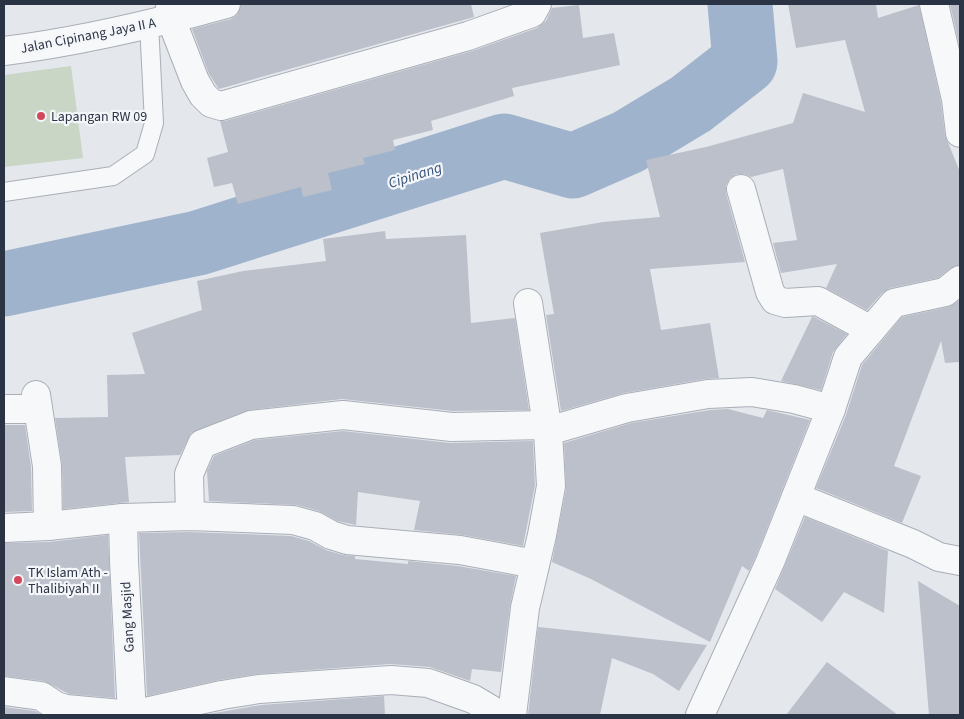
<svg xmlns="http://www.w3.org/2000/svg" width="964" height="719" viewBox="0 0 964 719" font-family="'Source Sans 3',sans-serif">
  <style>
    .green { fill: #c9d6c5 }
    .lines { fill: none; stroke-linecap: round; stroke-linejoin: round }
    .river { stroke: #9fb4cc; stroke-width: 65 }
    .building { fill: #bbc0ca }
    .lane-casing { stroke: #a9aeb7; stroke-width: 20 }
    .street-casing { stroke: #a9aeb7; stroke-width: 30 }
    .lane { stroke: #f7f8fa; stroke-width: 18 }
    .street { stroke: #f7f8fa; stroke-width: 28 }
    .poi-dot { fill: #d1495b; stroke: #f4f6f9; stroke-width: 2 }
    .labels { text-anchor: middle; stroke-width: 4.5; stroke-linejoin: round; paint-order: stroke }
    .street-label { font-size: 14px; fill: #2b3445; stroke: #f4f6f9 }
    .poi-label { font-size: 14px; fill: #2b3445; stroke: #f4f6f9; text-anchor: start }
    .water-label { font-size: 15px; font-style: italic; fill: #34527a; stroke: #f4f6f9 }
  </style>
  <rect width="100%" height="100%" fill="#e4e7ec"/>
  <polygon class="green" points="71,66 83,158 4,167 4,75"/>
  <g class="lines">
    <polyline class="river" points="4,284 198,243 504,146 573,166 628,142 691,104 745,62 740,4"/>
  </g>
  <g class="building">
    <polygon points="248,4 471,4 474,17 219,89 209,74 192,29 231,19 237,15 241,5"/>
    <polygon points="788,4 876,4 878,18 919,5 941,102 945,135 960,172 960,265 951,268 938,278 890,288 882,293 867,310 826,288 837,264 781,273 773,243 797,240 783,169 751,177 744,174 736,174 730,178 726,185 726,193 745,262 650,269 661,330 710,323 719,378 705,379 624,393 561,411 546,315 554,314 540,233 603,222 660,217 646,160 706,147 793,123 803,93 865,112 845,40 796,48"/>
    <polygon points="950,4 960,4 960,48"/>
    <polygon points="579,5 583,38 614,33 620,65 512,88 514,96 431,121 433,130 393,140 395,150 363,158 365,164 328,173 332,190 303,197 301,187 238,204 232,183 214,187 207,158 228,152 220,121 225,121 472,51 537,28 546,21 552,8"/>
    <polygon points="385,231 386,239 466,235 471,323 515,318 529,410 453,411 342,399 249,410 191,433 180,455 125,457 129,502 63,509 62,464 55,418 108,417 107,375 145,374 132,333 202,310 197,281 243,271 326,261 323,239"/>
    <polygon points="960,300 960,362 945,363 941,341 894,466 921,476 902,523 816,488 846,415 862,365 902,317 948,307"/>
    <polygon points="812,317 814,317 847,334 833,352 821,390 781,381"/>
    <polygon points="728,409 763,418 767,410 810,420 756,556 749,571 742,566 710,642 591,579 552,562 566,489 564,443 631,423 710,410"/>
    <polygon points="4,425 25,425 31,467 32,511 4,512"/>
    <polygon points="343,431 450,443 533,441 535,485 523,546 463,535 414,530 420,501 358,492 356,525 337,521 319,511 297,505 209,501 207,471 214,456 255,440"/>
    <polygon points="805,517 888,551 884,613 844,592 822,622 775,589"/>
    <polygon points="190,532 291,536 309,541 326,550 343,555 355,556 355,559 408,564 408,561 458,566 516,576 510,606 501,672 472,669 470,681 430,667 390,664 257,674 219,680 147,696 139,533"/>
    <polygon points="108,535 115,698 69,694 44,681 4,676 4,543 49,542"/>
    <polygon points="918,581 960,606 960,715 929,715"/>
    <polygon points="538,627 586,632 707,645 679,691 653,674 612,658 600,715 528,715"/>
    <polygon points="827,662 898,715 786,715"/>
    <polygon points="384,696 385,715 203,715 261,705"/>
    <polygon points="4,707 35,711 42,715 4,715"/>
  </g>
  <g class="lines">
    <g class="lane-casing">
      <polyline id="lane" points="4,192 113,176 145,154 154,123 149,23"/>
    </g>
    <g class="street-casing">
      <g id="street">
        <polyline points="170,4 171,19 195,81 203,95 211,103 221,106 468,36 532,13 537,4"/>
        <polyline points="934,4 956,99 960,133"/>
        <path d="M4 51C77 42 154 24 226 4"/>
        <polyline points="741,189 770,292 775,300 785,303 818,301 871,330"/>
        <polyline points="36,395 47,466 48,526"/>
        <polyline points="4,409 38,409"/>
        <polyline points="548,431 627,408 708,394 752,392 794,399 831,409"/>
        <polyline points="796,497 913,544 939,557 960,561"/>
        <polyline points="190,516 189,474 202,444 251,425 343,415 452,427 547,425"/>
        <polyline points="123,518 124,561 132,715"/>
        <polyline points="4,528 48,526 123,518 190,516 293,520 315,526 331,535 347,540 460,550 535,564"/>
        <polyline points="4,691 41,696 56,706 66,709 132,715 222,695 259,689 391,680 428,683 473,699 500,715"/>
        <polyline points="512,715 525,608 542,535 551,486 548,431 528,303"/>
        <polyline points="700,715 770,562 831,409 848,357 894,303 945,292 960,280"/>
      </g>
    </g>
    <use href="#lane" class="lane"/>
    <use href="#street" class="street"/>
  </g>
  <g class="poi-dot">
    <circle cx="41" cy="116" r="5"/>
    <circle cx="18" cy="580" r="5"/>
  </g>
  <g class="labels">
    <g class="street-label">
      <text transform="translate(88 35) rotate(-11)" y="5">Jalan Cipinang Jaya II A</text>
      <text transform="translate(127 617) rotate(-93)" y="5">Gang Masjid</text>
    </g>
    <g class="poi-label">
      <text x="51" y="121">Lapangan RW 09</text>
      <text x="28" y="577">TK Islam Ath -<tspan x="28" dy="16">Thalibiyah II</tspan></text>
    </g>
    <g class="water-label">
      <text transform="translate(415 175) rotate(-18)" y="5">Cipinang</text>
    </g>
  </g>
  <rect width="964" height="719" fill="none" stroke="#2b3445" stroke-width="10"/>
</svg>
